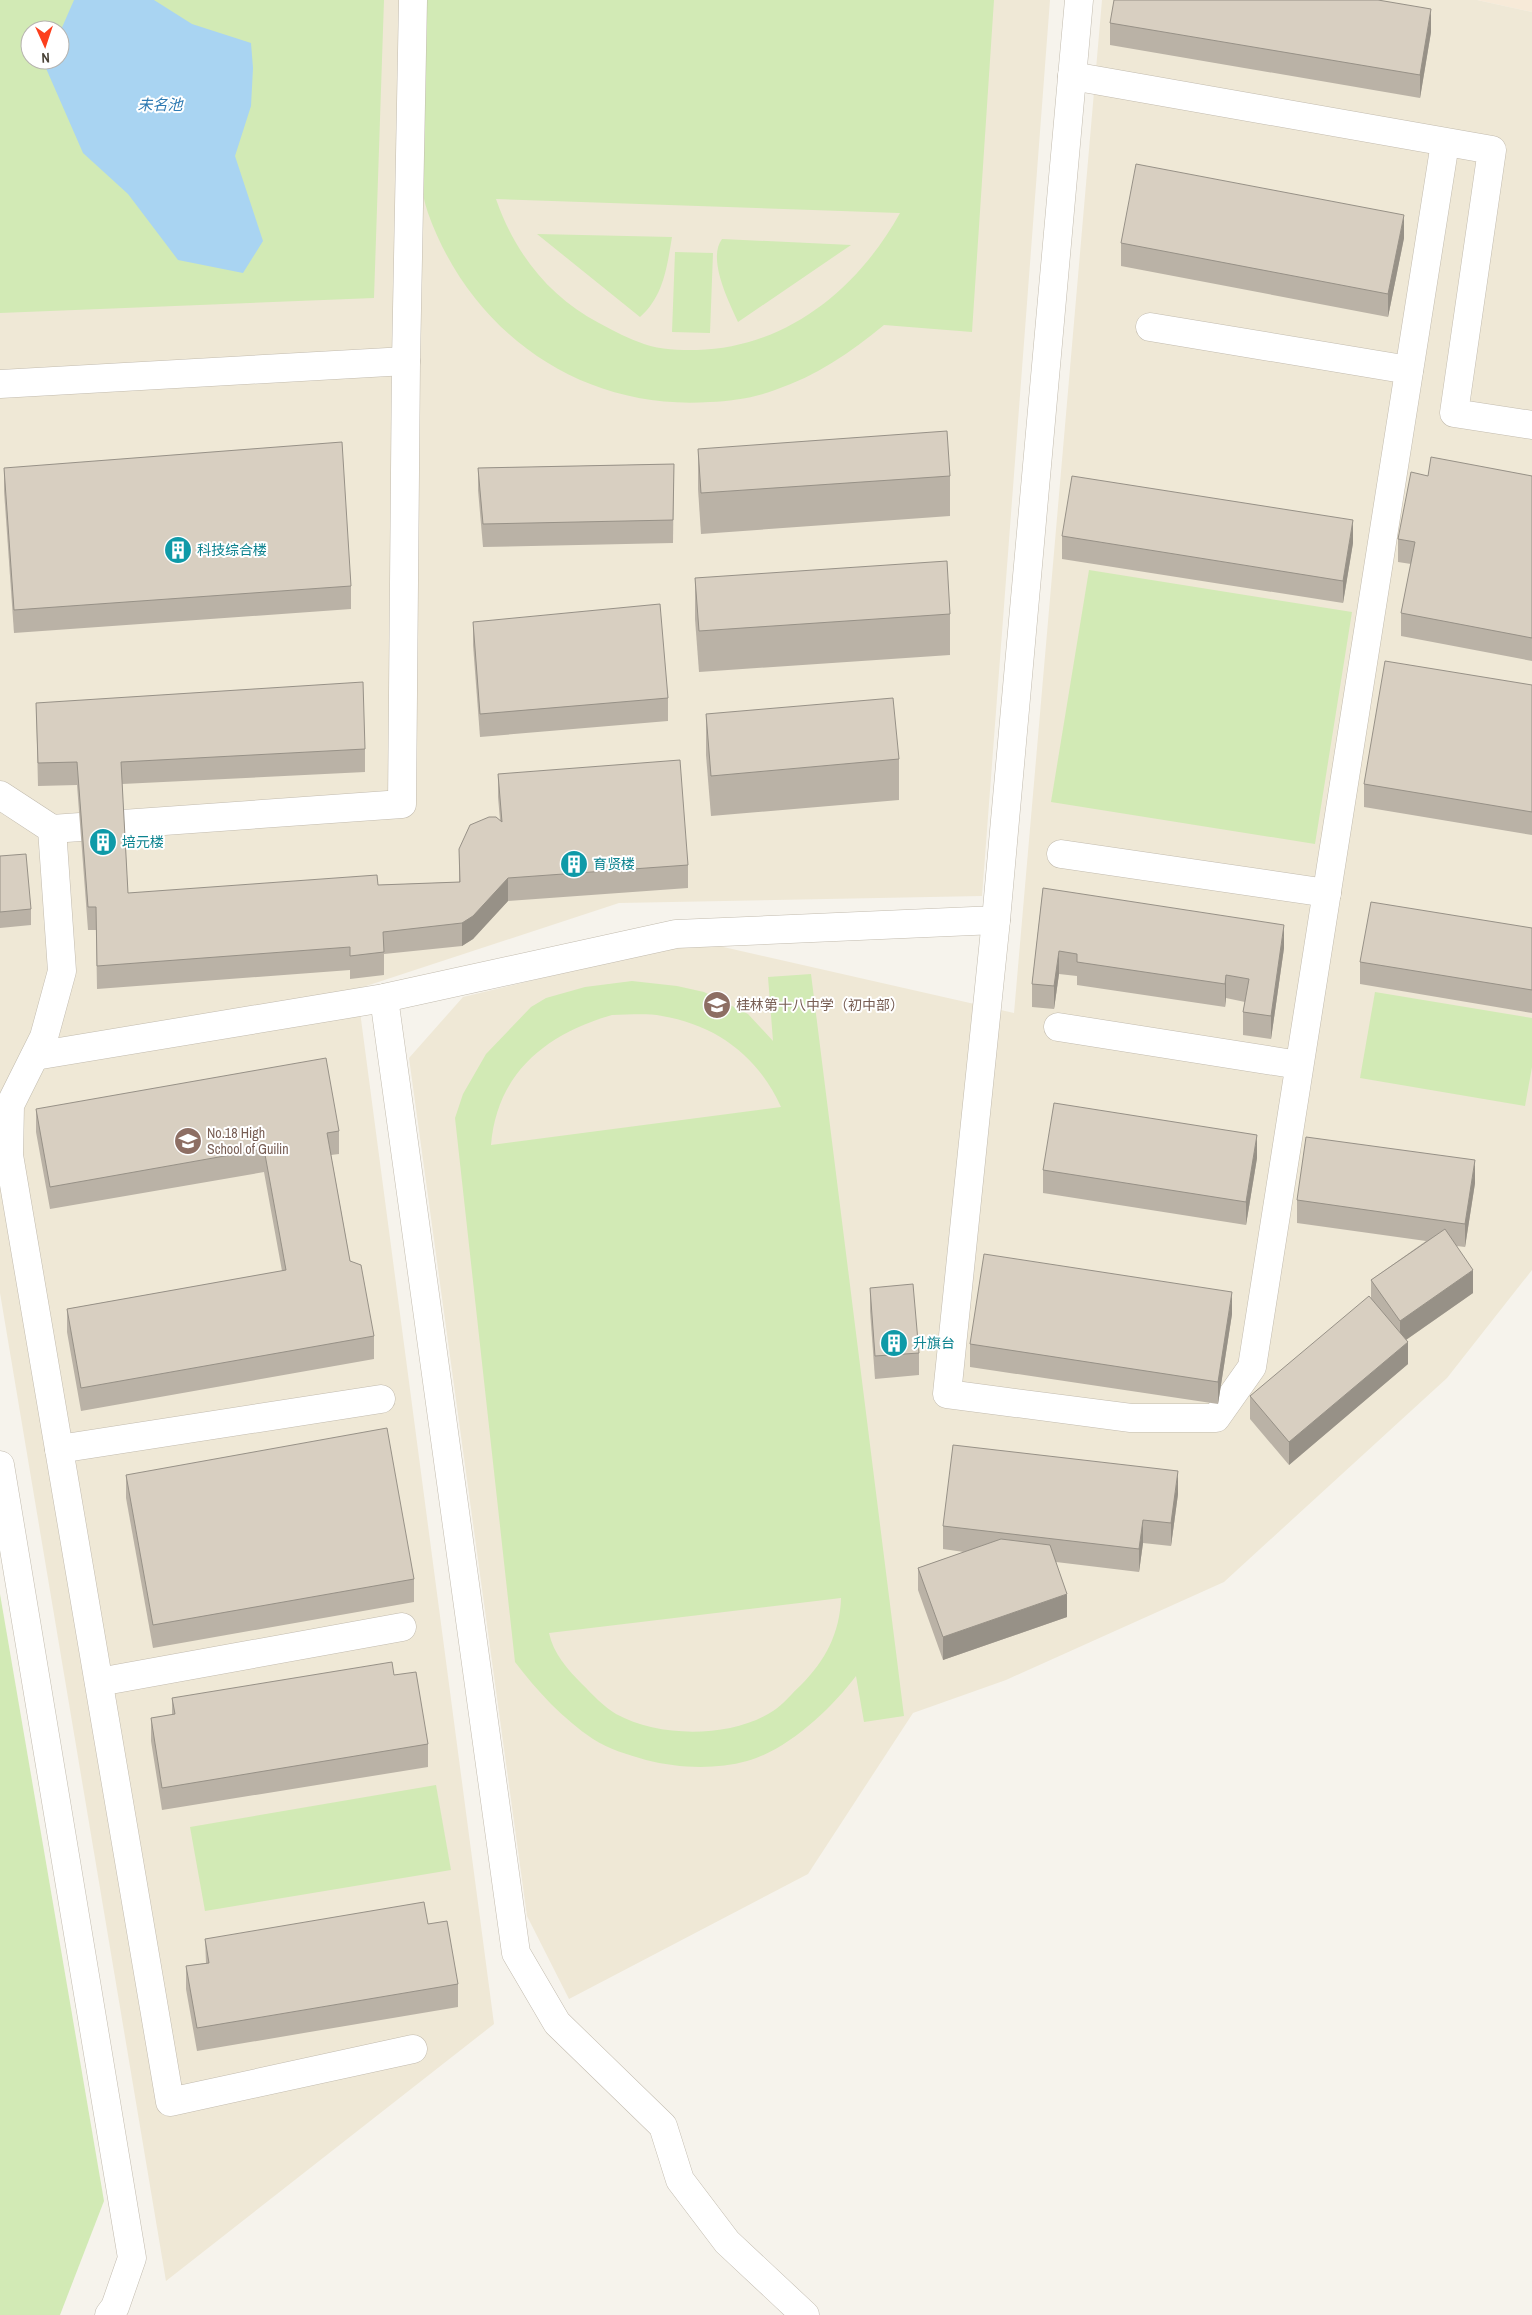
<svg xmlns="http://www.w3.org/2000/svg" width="1532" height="2315" viewBox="0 0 1532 2315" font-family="'Archivo Narrow','Noto Sans SC',sans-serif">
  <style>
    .commercial { fill: #f7ead8 }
    .education { fill: #efe8d6; fill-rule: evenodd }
    .green { fill: #d2eab5; fill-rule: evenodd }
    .water { fill: #a9d4f2 }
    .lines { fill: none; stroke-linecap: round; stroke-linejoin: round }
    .minor-casing { stroke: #c2bbae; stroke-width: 29 }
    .minor { stroke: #fff; stroke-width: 28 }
    .wall { fill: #bab2a6 }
    .shaded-wall { fill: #979187 }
    .building { fill: #d8cfc1; stroke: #979187 }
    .labels { text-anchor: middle; stroke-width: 4; stroke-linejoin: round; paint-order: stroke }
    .culture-label { font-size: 14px; fill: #0d838f; stroke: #fff; text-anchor: start }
    .education-label { font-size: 14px; fill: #785e54; stroke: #fff; text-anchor: start }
    .water-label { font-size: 15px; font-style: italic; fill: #2e7ab2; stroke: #fff }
  </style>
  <rect width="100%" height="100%" fill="#f6f3ec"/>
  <polygon class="commercial" points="1477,0 1532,0 1532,12"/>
  <g class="education">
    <path d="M0 0H1050L982 896 619 903 357 989 494 2024 166 2281 0 1293ZM30 30H60V60H30Z"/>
    <polygon points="1102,0 1477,0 1532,12 1532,1270 1447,1378 1224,1582 1006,1680 913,1713 808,1874 569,1999 527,1916 409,1058 463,997 697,941 1014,1013"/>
  </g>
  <g class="green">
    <path d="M0 0H384L374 298 0 313ZM30 30H60V60H30Z"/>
    <path d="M424 0H994L972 332 884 325C850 353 816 376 775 390 754 398 731 401 710 402 581 411 471 333 428 213 416 177 419 142 421 105 422 70 423 35 424 0ZM496 199 899 213H900C858 289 786 348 697 350 679 350 661 350 644 344 629 339 614 331 599 323 549 297 514 252 496 199Z"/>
    <path d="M537 234 672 237C667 266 664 296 640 317Z"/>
    <path d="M722 239 851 245 738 322C729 302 707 259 722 239Z"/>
    <polygon points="675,252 713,253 710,333 672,332"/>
    <polygon points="1089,570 1352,612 1315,844 1051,802"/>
    <path d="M811 974 904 1716 864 1722 856 1676C832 1708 788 1750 747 1761 715 1770 677 1768 646 1760 629 1755 608 1749 593 1739 563 1719 537 1691 515 1662L455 1118 463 1094 486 1054 531 1007 546 998 585 987 632 981 677 986 704 992 748 1014 773 1041 768 977ZM612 1015C628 1015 646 1013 662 1016 716 1025 758 1056 781 1107L491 1145C497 1073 546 1034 612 1015ZM841 1598C840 1633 825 1661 801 1685 792 1693 783 1705 773 1711 731 1738 660 1738 616 1714 604 1707 592 1694 582 1684 568 1670 553 1653 549 1633Z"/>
    <polygon points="1375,992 1532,1018 1532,1067 1525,1106 1360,1078"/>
    <polygon points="0,1594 104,2201 60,2315 0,2315"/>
    <polygon points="436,1785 451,1870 205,1911 190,1827"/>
  </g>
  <polygon class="water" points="74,0 154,0 192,24 251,43 253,68 251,106 235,156 263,241 243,273 178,260 128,194 83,153 45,66 48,60 60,60 60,32"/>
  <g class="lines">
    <g class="minor-casing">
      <g id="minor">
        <polyline points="1072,76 1492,150 1454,413 1532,425"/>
        <polyline points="1150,327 1409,370"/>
        <polyline points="0,384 406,361"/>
        <polyline points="0,795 52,829 62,971 44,1037 10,1105 9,1155 170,2102 413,2049"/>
        <polyline points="52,829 402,804 406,361 413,0"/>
        <polyline points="1061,854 1327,893"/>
        <polyline points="996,920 947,1394 1131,1418 1216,1418 1252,1367 1445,143"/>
        <polyline points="384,998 516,1953 557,2023 663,2126 680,2180 727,2242 805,2315"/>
        <polyline points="1058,1027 1299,1065"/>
        <polyline points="35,1056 384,998 676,934 996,920 1079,0"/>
        <polyline points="59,1449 381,1399"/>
        <polyline points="0,1465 132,2258 115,2307 109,2315"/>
        <polyline points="99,1682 402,1627"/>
      </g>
    </g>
    <use href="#minor" class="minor"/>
  </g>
  <g class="wall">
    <polygon points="1110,23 1431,32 1420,98 1110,45"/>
    <polygon points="1404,238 1388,317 1121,266 1121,243"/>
    <polygon points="698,449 950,476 950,516 701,534 698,489"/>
    <polygon points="674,464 673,543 483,547 478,490 478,468"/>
    <polygon points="4,468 351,586 351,609 14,633 4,491"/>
    <polygon points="1428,476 1532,476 1532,661 1401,636 1401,613 1411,564 1398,562 1398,539"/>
    <polygon points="1062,536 1353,543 1343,603 1062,559"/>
    <polygon points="695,578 950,614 950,655 699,672 695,619"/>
    <polygon points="473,622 668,698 668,721 480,737 473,645"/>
    <polygon points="1532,685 1532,835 1364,807 1364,784"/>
    <polygon points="36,703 365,749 365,772 122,784 128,893 378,885 459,882 459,849 500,820 498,797 498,774 688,865 688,888 508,901 473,939 462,946 384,954 384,975 350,979 350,970 97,989 96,930 88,930 77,785 38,786"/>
    <polygon points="706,714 899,759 899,800 711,816 706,755"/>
    <polygon points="0,856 31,909 31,925 0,928"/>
    <polygon points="1043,888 1284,948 1271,1039 1243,1035 1243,1012 1245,1002 1226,998 1225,1007 1077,985 1077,976 1059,974 1054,1009 1032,1007 1032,984"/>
    <polygon points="1532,928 1532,1013 1360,984 1360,962"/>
    <polygon points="36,1109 339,1131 339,1154 331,1155 350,1261 374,1336 374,1359 81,1411 67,1332 67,1309 282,1271 264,1172 50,1209 36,1132"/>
    <polygon points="1257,1158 1246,1225 1043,1193 1043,1170"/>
    <polygon points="1475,1183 1465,1247 1457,1246 1473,1293 1406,1340 1408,1364 1289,1465 1250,1419 1250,1396 1371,1298 1371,1280 1426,1241 1297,1223 1297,1200"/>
    <polygon points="870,1288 919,1353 919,1375 875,1379 870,1311"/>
    <polygon points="1232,1314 1218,1404 970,1367 970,1344"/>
    <polygon points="126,1475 414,1579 414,1602 153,1648 126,1498"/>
    <polygon points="1178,1494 1171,1546 1143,1543 1139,1572 1056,1562 1067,1617 943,1660 918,1590 918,1568 964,1552 943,1549 943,1526"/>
    <polygon points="394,1675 428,1744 428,1767 162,1810 151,1741 151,1718 172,1715 172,1698"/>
    <polygon points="428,1924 458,1984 458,2007 197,2051 186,1989 186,1966 206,1963 205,1939"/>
  </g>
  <g class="shaded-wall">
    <polygon points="1431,9 1431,32 1420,98 1420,75"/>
    <polygon points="1404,215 1404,238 1388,317 1388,294"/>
    <polygon points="1353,520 1353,543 1343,603 1343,581"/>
    <polygon points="508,878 508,901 473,939 462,946 462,923"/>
    <polygon points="1284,925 1284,948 1271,1039 1271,1016"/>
    <polygon points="1059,951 1059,974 1054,1009 1054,986"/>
    <polygon points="1226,975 1226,998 1225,1007 1225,984"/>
    <polygon points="1257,1135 1257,1158 1246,1225 1246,1202"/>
    <polygon points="1475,1160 1475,1183 1465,1247 1465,1224"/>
    <polygon points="1473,1270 1473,1293 1400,1344 1400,1321"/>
    <polygon points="1232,1292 1232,1314 1218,1404 1218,1382"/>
    <polygon points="1408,1342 1408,1364 1289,1465 1289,1442"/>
    <polygon points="1178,1471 1178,1494 1171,1546 1171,1523"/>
    <polygon points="1143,1520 1143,1543 1139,1572 1139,1549"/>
    <polygon points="1067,1594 1067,1617 943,1660 943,1637"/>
  </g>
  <g class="building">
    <polygon points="1114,0 1378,0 1431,9 1420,75 1110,23"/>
    <polygon points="1136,164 1404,215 1388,294 1121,243"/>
    <polygon points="947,431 950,476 701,493 698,449"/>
    <polygon points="342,442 351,586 14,610 4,468"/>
    <polygon points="1431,457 1532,476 1532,638 1401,613 1415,542 1398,539 1411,472 1428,476"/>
    <polygon points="674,464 673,520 483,524 478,468"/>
    <polygon points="1072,476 1353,520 1343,581 1062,536"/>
    <polygon points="947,561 950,614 699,631 695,578"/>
    <polygon points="660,604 668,698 480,714 473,622"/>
    <polygon points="1385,661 1532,685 1532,812 1364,784"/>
    <polygon points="363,682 365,749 121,762 128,893 377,875 378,885 460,882 459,849 470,825 489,817 496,817 502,822 498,774 680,760 688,865 508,878 473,916 462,923 383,932 384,952 350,956 350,947 97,966 96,907 88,907 77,762 38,763 36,703"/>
    <polygon points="893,698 899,759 711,776 706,714"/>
    <polygon points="26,854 31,909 0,912 0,856"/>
    <polygon points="1043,888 1284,925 1271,1016 1243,1012 1249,979 1226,975 1225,984 1077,962 1077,954 1059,951 1054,986 1032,984"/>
    <polygon points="1371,902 1532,928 1532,990 1360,962"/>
    <polygon points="326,1058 339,1131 327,1133 350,1261 361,1265 374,1336 81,1388 67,1309 286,1270 264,1149 50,1187 36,1109"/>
    <polygon points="1054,1103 1257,1135 1246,1202 1043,1170"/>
    <polygon points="1306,1137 1475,1160 1465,1224 1297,1200"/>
    <polygon points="1445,1229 1473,1270 1400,1321 1371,1280"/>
    <polygon points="984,1254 1232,1292 1218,1382 970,1344"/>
    <polygon points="913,1284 919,1353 875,1356 870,1288"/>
    <polygon points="1369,1296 1408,1342 1289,1442 1250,1396"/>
    <polygon points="387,1428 414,1579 153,1625 126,1475"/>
    <polygon points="953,1445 1178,1471 1171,1523 1143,1520 1139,1549 943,1526"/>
    <polygon points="1001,1539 1050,1545 1067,1594 943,1637 918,1568"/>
    <polygon points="392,1662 394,1675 416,1672 428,1744 162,1788 151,1718 175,1714 172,1698"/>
    <polygon points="424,1902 428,1924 447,1921 458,1984 197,2028 186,1966 209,1963 205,1939"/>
  </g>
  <defs>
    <g id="building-disc" transform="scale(1.4375)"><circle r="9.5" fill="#0f9aa8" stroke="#fff"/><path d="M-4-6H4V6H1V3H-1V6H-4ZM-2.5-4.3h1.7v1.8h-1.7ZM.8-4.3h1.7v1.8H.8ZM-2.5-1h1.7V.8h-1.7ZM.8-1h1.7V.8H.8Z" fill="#fff"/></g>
    <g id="school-disc" transform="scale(1.4375)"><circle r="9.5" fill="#8d6e63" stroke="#fff"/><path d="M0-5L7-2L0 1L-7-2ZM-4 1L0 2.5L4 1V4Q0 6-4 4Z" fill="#fff"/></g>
  </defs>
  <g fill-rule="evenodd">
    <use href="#building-disc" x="178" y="550"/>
    <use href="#building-disc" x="103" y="842"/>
    <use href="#building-disc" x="574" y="864"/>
    <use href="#school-disc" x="717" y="1005"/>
    <use href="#school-disc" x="188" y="1141"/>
    <use href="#building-disc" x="894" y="1343"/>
  </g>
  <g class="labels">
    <g class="culture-label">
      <text x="197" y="555">科技综合楼</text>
      <text x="122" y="847">培元楼</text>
      <text x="593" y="869">育贤楼</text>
      <text x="913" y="1348">升旗台</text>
    </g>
    <g class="education-label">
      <text x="736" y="1010">桂林第十八中学（初中部）</text>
      <text x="207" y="1138">No.18 High<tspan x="207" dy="16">School of Guilin</tspan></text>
    </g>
    <g class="water-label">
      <text x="160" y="110">未名池</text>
    </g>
  </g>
  <g transform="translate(45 45) rotate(177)"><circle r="24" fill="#ffffff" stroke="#b7b4b0"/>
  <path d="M0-4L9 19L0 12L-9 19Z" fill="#fc3f1d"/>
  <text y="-8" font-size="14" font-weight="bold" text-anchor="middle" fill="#4b4439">N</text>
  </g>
</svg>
